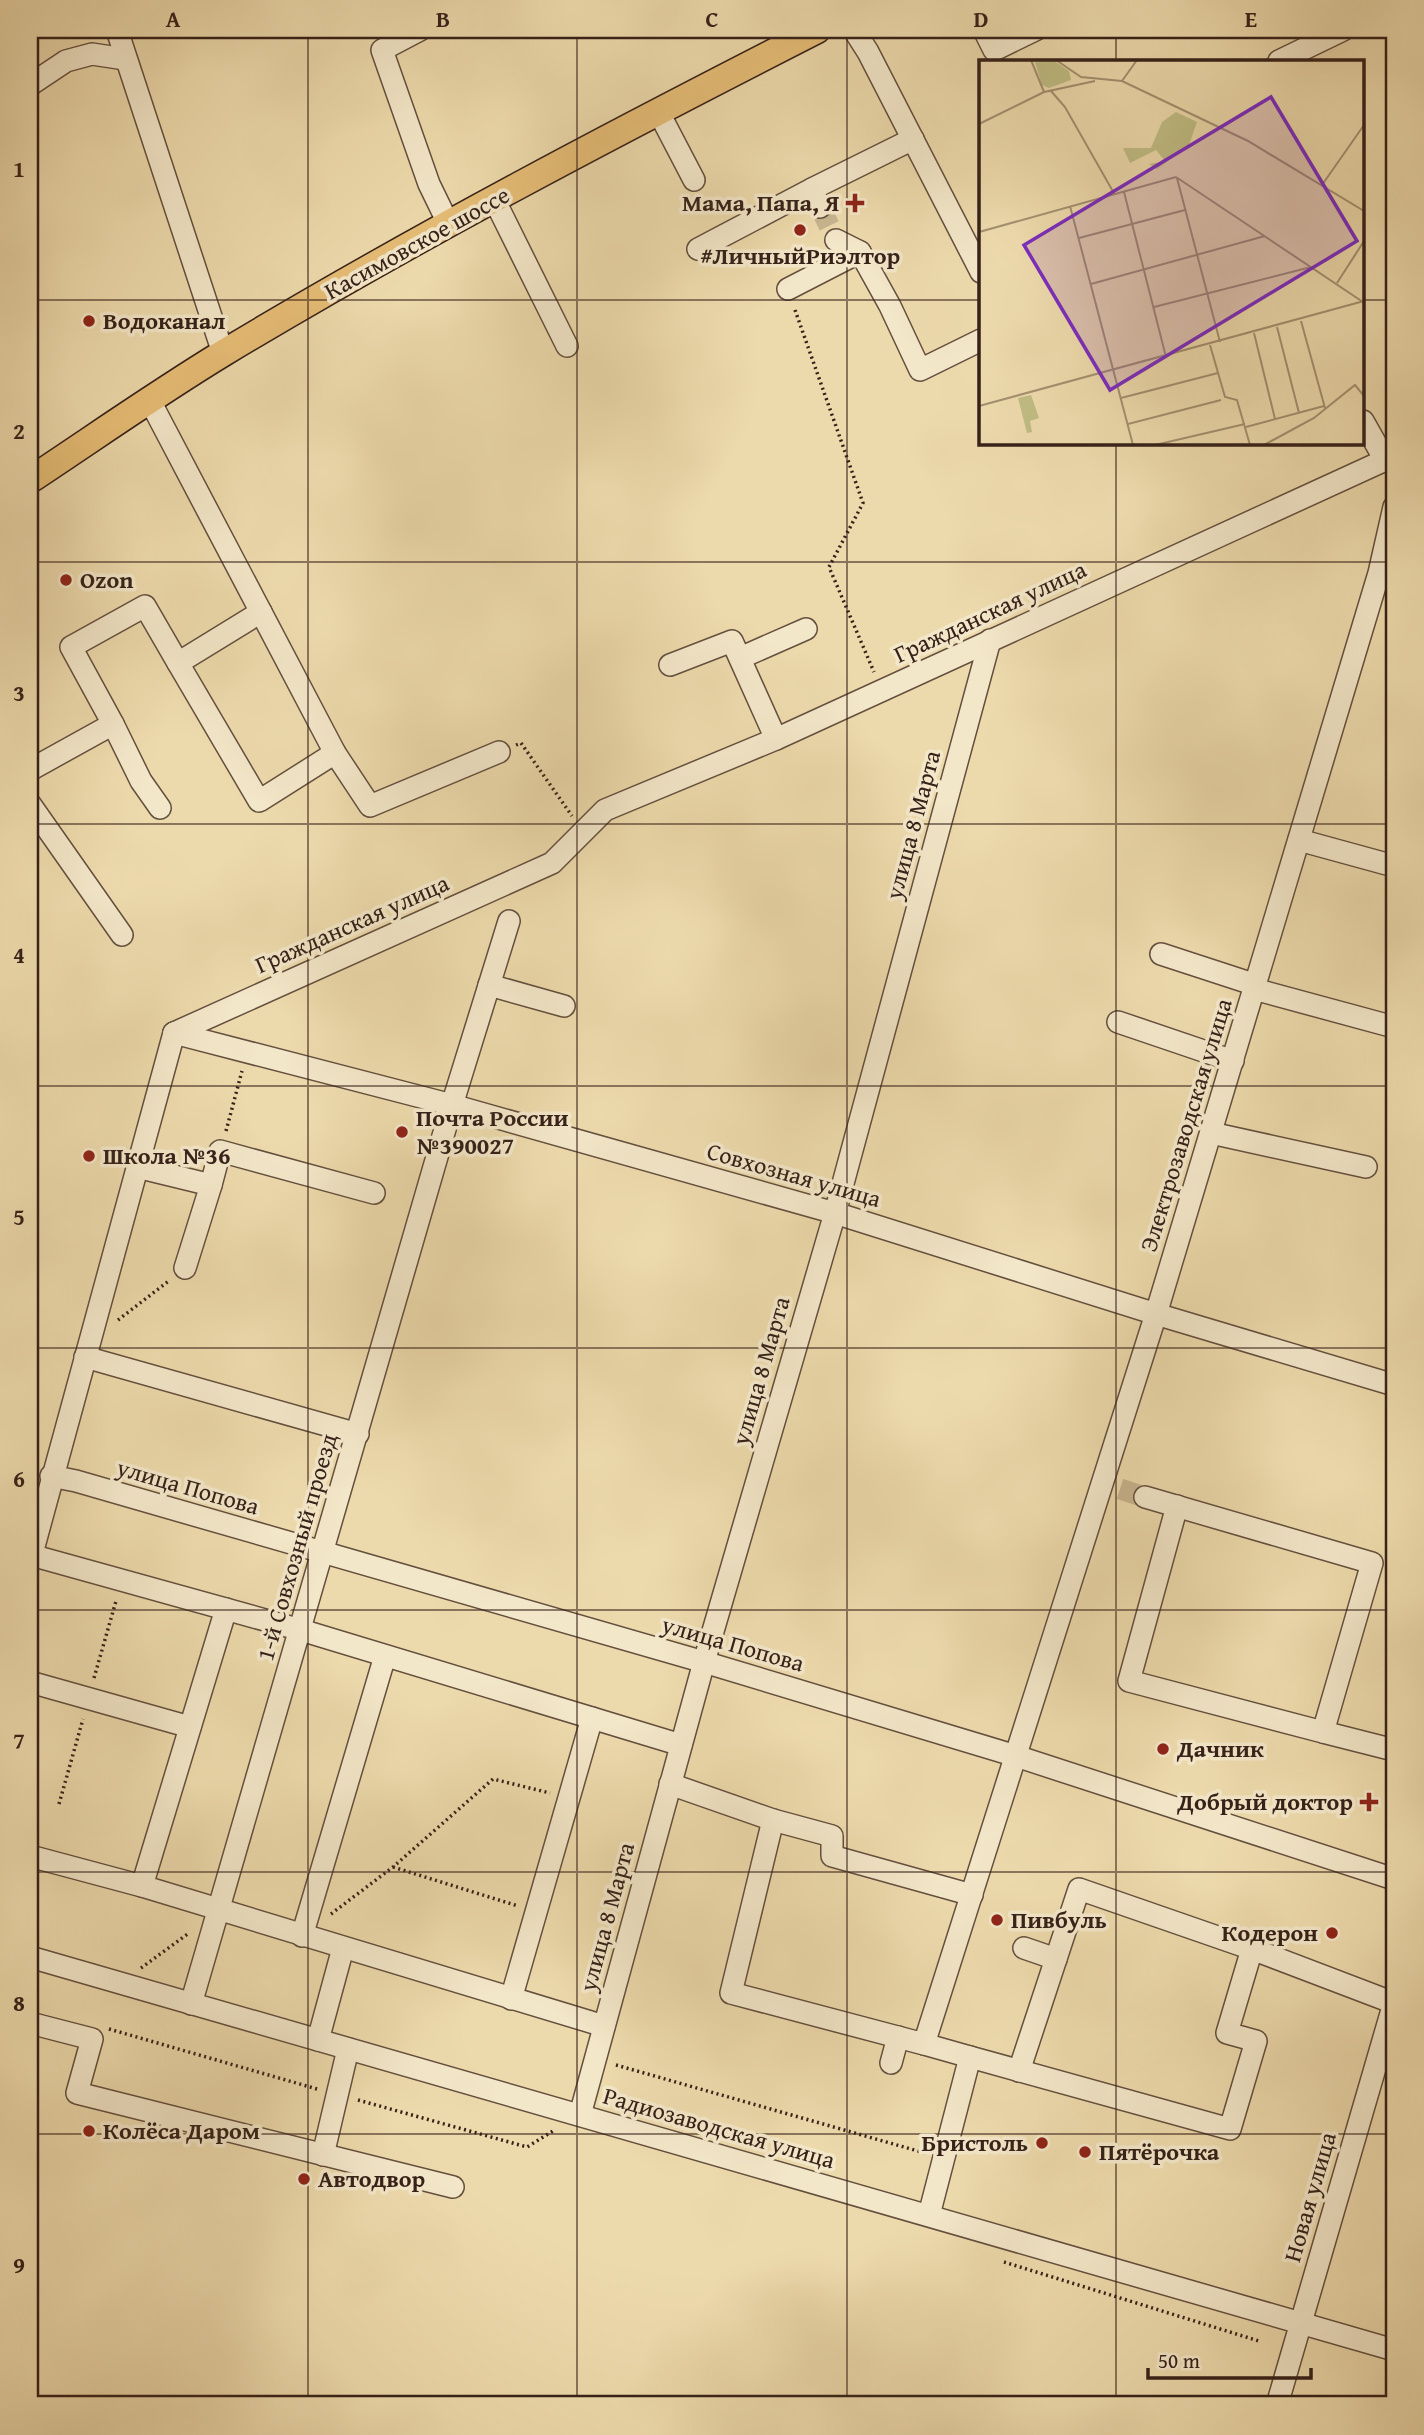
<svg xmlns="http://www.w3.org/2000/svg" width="1424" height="2435" viewBox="0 0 1424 2435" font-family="'Gentium Book Plus',serif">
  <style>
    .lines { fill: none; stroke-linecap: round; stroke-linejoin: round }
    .minor-tunnel { stroke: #c8b58f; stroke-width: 21; stroke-dasharray: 21 10; stroke-linecap: butt }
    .minor-casing { stroke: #644f3e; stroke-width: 24 }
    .major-casing { stroke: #362119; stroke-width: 29 }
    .path { stroke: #362119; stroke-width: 3.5; stroke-dasharray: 2 3.5; stroke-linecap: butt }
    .minor { stroke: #f3e7c9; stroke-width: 21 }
    .major { stroke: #e6bd76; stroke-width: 26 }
    .grid { fill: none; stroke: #362119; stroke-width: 2; stroke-opacity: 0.55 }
    .poi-dot { fill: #8f2418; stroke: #f3e7c9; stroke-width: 2.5 }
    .labels { text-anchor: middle; stroke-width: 7; stroke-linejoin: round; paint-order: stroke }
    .poi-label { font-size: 24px; font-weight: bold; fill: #362119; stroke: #f3e7c9; text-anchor: start }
    .street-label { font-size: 24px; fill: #362119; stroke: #f3e7c9 }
    .inset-road { fill: none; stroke: #a49071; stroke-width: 2 }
    .view { fill: #7b2cbf; fill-opacity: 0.15; stroke: #7b2cbf; stroke-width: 3.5 }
    .inset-edge { fill: none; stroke: #362119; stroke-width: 3.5 }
    .neatline { fill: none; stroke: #362119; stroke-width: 2.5 }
    .grid-label { font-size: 23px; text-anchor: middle; font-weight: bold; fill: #362119 }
  </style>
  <rect width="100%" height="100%" fill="#eddaac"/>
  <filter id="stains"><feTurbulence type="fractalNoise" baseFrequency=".00286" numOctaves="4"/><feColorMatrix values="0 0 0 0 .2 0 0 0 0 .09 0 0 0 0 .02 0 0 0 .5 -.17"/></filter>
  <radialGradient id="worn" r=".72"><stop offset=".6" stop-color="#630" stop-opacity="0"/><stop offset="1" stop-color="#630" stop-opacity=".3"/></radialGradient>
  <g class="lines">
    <g class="minor-tunnel">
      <polyline points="820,207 836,240"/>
      <polyline points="1120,1489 1145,1497"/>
    </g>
    <g class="minor-casing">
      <g id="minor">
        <polyline points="117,30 223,353"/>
        <polyline points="420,30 382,50 429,184 448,223"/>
        <polyline points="854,30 868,52 981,272"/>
        <polyline points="984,30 994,50 1035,30"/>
        <polyline points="1279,61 1343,30"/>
        <polyline points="30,85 66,61 92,54 125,59"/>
        <polyline points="658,111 694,180"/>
        <polyline points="494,199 567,346"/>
        <polyline points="820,207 812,189 913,139"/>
        <polyline points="836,240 860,252 890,306 920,370 981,340"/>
        <polyline points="698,249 812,189"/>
        <polyline points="788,289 860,252"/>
        <polyline points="150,401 335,753 370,806 499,752"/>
        <polyline points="1363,421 1385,460"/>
        <polyline points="261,612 178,663 259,801 335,753"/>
        <polyline points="740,658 806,629"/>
        <polyline points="670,665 732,641 776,739"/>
        <polyline points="113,724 141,781 160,808"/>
        <polyline points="30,770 113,724 71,647 145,606 178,663"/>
        <polyline points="30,804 122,935"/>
        <polyline points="1299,840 1394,866"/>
        <polyline points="1161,954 1256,985"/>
        <polyline points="489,985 564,1006"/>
        <polyline points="1254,989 1394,1027"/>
        <polyline points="1118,1022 1233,1061"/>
        <polyline points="174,1033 552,863 605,810 776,739 1394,456"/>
        <polyline points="174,1033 452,1105 835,1213 1156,1314 1394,1385"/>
        <polyline points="1211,1133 1366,1167"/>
        <polyline points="137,1167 211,1185 185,1268"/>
        <polyline points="211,1185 220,1151 374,1193"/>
        <polyline points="85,1357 358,1434"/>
        <polyline points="51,1476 76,1481 704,1662 1016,1756 1394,1879"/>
        <polyline points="1145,1497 1372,1563 1323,1732 1394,1750"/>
        <polyline points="1177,1506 1129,1681 1323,1732"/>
        <polyline points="31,1555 301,1630 681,1745"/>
        <polyline points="30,1561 174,1033"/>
        <polyline points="30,1682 190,1727"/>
        <polyline points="670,1784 773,1820 832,1836 832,1856 972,1895"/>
        <polyline points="773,1820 731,1993 924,2044"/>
        <polyline points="30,1856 142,1886 604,2026"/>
        <polyline points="142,1886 226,1609"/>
        <polyline points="302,1936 385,1656"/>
        <polyline points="1024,1948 1056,1959"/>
        <polyline points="30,1957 1394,2350"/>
        <polyline points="511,1999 592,1718"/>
        <polyline points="191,2004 452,1105 509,921"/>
        <polyline points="30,2023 92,2039 77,2093 453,2187"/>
        <polyline points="318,2040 343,1948"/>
        <polyline points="970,2057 1230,2129 1256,2041 1227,2033 1252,1949 1394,2003"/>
        <polyline points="891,2063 898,2037"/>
        <polyline points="1019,2071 1079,1889 1252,1949"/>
        <polyline points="580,2115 704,1662 835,1213 990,640"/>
        <polyline points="323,2155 348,2049"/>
        <polyline points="929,2215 970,2057 924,2044 1156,1314 1379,573 1394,507"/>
        <polyline points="1277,2405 1394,2003"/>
      </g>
    </g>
    <g class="major-casing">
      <path id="major" d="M30 480C95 437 159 392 225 352 418 236 617 132 817 30"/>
    </g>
    <g class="path">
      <polyline points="795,310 863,503 829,567 874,672"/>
      <polyline points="516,745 521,743 572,816"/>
      <polyline points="226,1131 242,1071"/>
      <polyline points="118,1320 170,1280"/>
      <polyline points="30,1601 36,1579"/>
      <polyline points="94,1678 116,1601"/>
      <polyline points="59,1804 83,1719"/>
      <polyline points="393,1867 518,1906"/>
      <polyline points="331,1914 393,1867 493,1779 550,1793"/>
      <polyline points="141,1968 189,1933"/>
      <polyline points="109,2029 317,2089"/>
      <polyline points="616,2065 925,2153"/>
      <polyline points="358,2100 527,2147 553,2131"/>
      <polyline points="1004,2262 1259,2341"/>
    </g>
    <use href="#minor" class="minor"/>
    <use href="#major" class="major"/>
  </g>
  <path class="grid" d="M308 30V2405M577 30V2405M847 30V2405M1116 30V61M30 300H981M1363 300H1394M1116 443V2405M30 562H1394M30 824H1394M30 1086H1394M30 1348H1394M30 1610H1394M30 1872H1394M30 2134H1394"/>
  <g class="poi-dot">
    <path d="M851.5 192.5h7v7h7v7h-7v7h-7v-7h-7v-7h7z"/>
    <circle cx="800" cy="230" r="7"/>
    <circle cx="89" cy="321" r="7"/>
    <circle cx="66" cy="580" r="7"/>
    <circle cx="402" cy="1132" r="7"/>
    <circle cx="89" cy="1156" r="7"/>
    <circle cx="1163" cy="1749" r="7"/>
    <path d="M1365.5 1791.5h7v7h7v7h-7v7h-7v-7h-7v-7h7z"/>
    <circle cx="997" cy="1920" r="7"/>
    <circle cx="1332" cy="1933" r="7"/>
    <circle cx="89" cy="2131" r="7"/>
    <circle cx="1042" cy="2143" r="7"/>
    <circle cx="1085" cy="2152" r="7"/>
    <circle cx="304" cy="2179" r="7"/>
  </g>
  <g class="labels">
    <g class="poi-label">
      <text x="839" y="211" text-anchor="end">Мама, Папа, Я</text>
      <text x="800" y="264" text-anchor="middle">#ЛичныйРиэлтор</text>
      <text x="103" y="329">Водоканал</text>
      <text x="80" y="588">Ozon</text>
      <text x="416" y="1126">Почта России<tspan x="416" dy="28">№390027</tspan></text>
      <text x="103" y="1164">Школа №36</text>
      <text x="1177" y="1757">Дачник</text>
      <text x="1353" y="1810" text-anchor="end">Добрый доктор</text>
      <text x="1011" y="1928">Пивбуль</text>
      <text x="1318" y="1941" text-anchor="end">Кодерон</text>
      <text x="103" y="2139">Колёса Даром</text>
      <text x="1028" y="2151" text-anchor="end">Бристоль</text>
      <text x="1099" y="2160">Пятёрочка</text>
      <text x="318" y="2187">Автодвор</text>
    </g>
    <g class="street-label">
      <text transform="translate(417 243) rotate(-29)" y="8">Касимовское шоссе</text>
      <text transform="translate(990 612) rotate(-25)" y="8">Гражданская улица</text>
      <text transform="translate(913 825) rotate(-75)" y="8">улица 8 Марта</text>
      <text transform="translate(352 924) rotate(-24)" y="8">Гражданская улица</text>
      <text transform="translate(1186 1125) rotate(-73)" y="8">Электрозаводская улица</text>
      <text transform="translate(794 1175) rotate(16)" y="8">Совхозная улица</text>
      <text transform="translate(761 1371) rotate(-74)" y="8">улица 8 Марта</text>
      <text transform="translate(188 1487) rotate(16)" y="8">улица Попова</text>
      <text transform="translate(297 1547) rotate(-74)" y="8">1-й Совхозный проезд</text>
      <text transform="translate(733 1644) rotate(16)" y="8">улица Попова</text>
      <text transform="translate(607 1917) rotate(-75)" y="8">улица 8 Марта</text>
      <text transform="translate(719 2128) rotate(16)" y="8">Радиозаводская улица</text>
      <text transform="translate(1310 2197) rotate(-74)" y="8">Новая улица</text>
    </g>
  </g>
  <g transform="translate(979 60)">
    <rect width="385" height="385" fill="#eddaac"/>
    <path d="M74 0 90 11 92 20 70 28 63 25 56 2ZM197 52 218 62 210 85 178 109 170 104 186 101 177 90 151 103 144 88H172L183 62ZM52 335 60 358 51 361 53 372 48 373 39 338Z" fill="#c0bd84"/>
    <path class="inset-road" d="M52 0 65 32 116 21M77 0 102 17 143 21 269 81 385 151M143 21 158 0M72 31 86 47 136 135M0 64 65 32M197 117 384 242M198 118 241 282M343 125 385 65M145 132 187 297M91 146 154 385M0 172 197 117M100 178 206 150M358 223 385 181M112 224 286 176M175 247 332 207M322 261 346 348M298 267 320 353M275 273 296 359M231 285 246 337 258 340 271 385M142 338 239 313M0 346 385 241M149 364 242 340M267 367 345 346M176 385 266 364M285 385 335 358 376 325 385 336"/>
    <path class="view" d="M292 37 378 181 131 330 45 185Z"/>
    <rect width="385" height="385" class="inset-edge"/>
  </g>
  <rect width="1424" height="2435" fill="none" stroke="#eddaac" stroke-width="77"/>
  <path d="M1148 2368v10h163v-10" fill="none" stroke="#362119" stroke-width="3.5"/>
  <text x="1158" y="2368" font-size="21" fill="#362119" stroke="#f3e7c9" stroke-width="5" paint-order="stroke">50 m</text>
  <rect x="38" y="38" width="1348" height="2358" class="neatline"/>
  <g class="grid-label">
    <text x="173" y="27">A</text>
    <text x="443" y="27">B</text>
    <text x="712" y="27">C</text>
    <text x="981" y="27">D</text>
    <text x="1251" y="27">E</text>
    <text x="19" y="177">1</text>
    <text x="19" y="439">2</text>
    <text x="19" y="701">3</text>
    <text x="19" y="963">4</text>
    <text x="19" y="1225">5</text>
    <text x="19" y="1487">6</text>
    <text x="19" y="1749">7</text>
    <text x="19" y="2011">8</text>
    <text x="19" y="2273">9</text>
  </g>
  <rect width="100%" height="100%" filter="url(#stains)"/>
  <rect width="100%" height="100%" fill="url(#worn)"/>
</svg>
